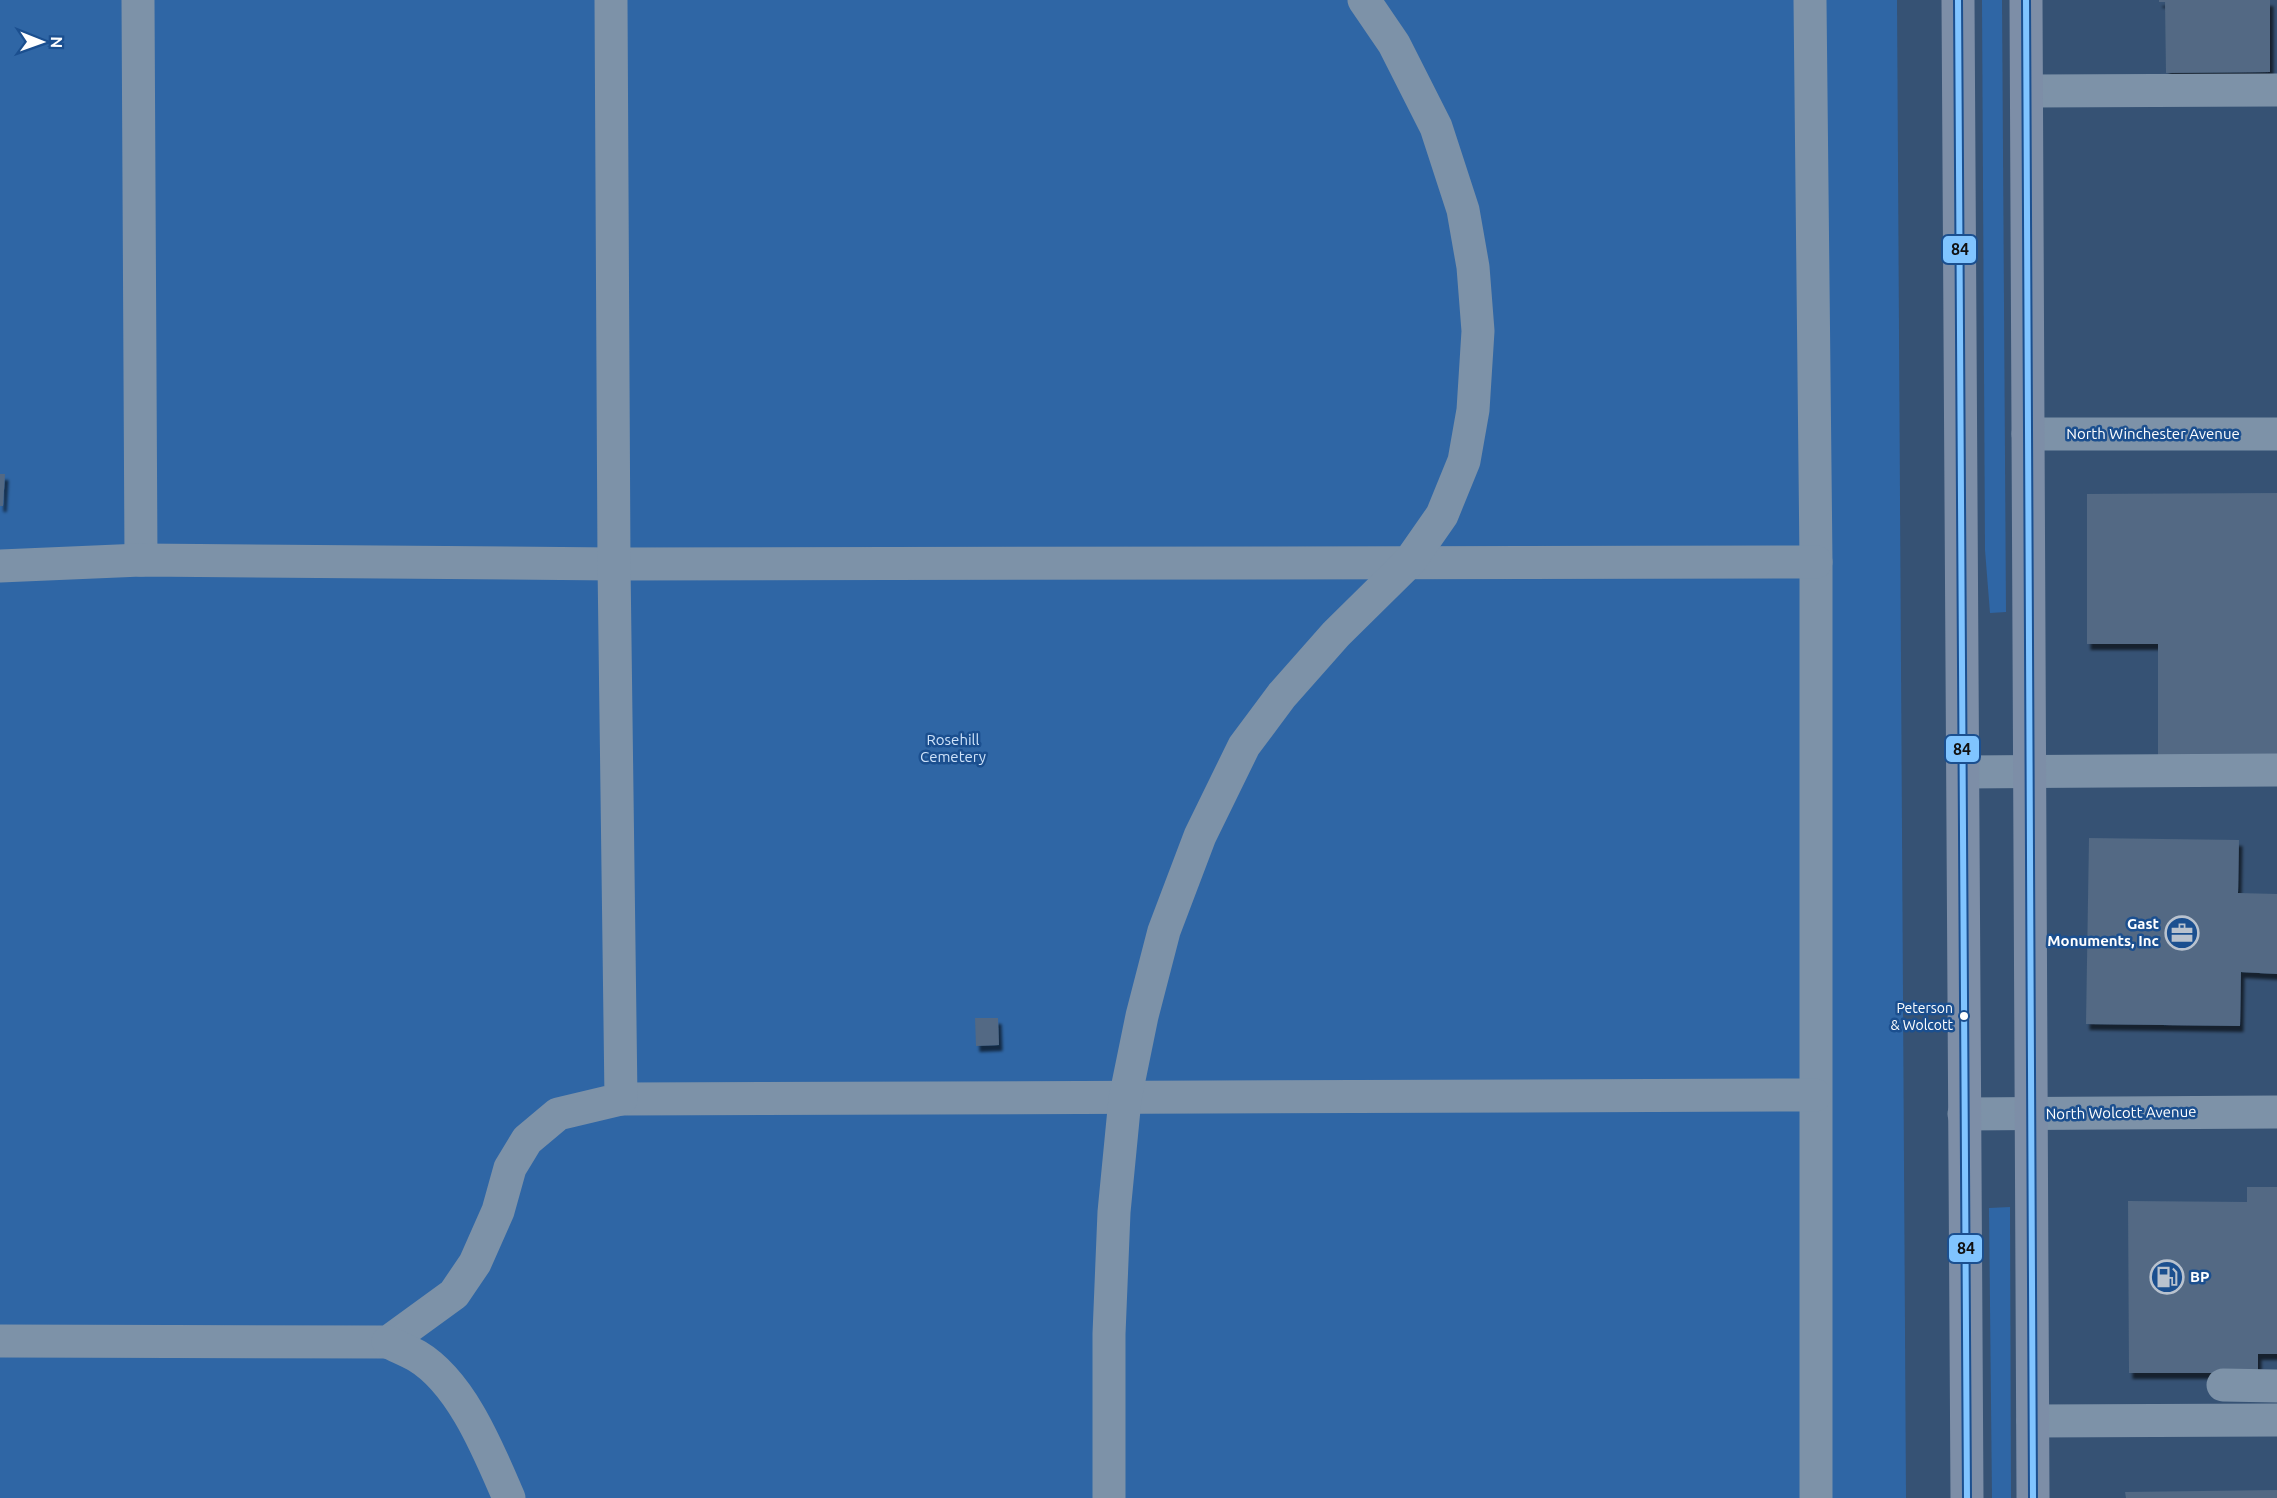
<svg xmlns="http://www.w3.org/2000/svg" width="2277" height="1498" viewBox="0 0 2277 1498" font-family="Ubuntu,sans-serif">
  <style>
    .green { fill: #2f66a5 }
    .building { fill: #526984; filter: url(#shadow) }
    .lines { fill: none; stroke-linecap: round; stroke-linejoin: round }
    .minor { stroke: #7d92a8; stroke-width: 33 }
    .major { stroke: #7d8ea7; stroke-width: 33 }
    .bus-1-casing { stroke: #1b4f8f; stroke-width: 10 }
    .bus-1 { stroke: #80c4ff; stroke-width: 6 }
    .bus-dot { fill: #fff; stroke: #1b4f8f; stroke-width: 2 }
    .labels { text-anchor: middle; stroke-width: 5; stroke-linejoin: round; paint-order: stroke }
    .bus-label { font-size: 14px; fill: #fff; stroke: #1b4f8f; text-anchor: end }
    .street-label { font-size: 15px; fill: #fff; stroke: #1b4f8f }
    .park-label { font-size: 15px; fill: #cfe3fa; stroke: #1b4f8f }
    .poi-label { font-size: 15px; font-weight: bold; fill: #fff; stroke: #1b4f8f; text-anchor: end }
    .line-badge { stroke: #1b4f8f; stroke-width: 2 }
    .pale-badge-label { font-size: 16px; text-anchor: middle; font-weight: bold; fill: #111 }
  </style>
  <defs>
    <filter id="shadow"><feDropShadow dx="3.5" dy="6" stdDeviation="1.5" flood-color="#0009"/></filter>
  </defs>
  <rect width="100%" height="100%" fill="#365274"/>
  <g class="green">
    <polygon points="0,0 1897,0 1906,1498 0,1498"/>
    <polygon points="1982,0 2002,0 2006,612 1990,613 1985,550"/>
    <polygon points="2010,1207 2011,1498 1992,1498 1989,1208"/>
  </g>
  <g class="building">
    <polygon points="2159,0 2270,0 2270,72 2166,73 2165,2 2159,2"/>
    <polygon points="0,474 5,474 3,506 0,506"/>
    <polygon points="2277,493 2277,756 2158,756 2158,644 2087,644 2087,494"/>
    <polygon points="2089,838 2239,840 2238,893 2277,894 2277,974 2241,972 2240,1026 2086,1024"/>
    <polygon points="975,1018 998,1018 999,1045 976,1046"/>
    <polygon points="2247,1187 2277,1187 2277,1354 2258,1354 2258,1373 2129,1373 2128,1201 2247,1202"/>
    <polygon points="2277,1490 2277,1498 2126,1498 2125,1492"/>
  </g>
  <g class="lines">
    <g class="minor">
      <polyline points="138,0 141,560"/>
      <polyline points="1810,0 1816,562 1816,1498"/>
      <polyline points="2027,91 2277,90"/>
      <polyline points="2028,434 2277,434"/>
      <polyline points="0,566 141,560 614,564 1816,562"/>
      <polyline points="1964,772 2277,770"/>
      <polyline points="621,1099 1815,1095"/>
      <polyline points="1964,1114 2277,1112"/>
      <polyline points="0,1341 388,1342 454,1294 475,1263 498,1211 510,1168 527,1140 558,1114 621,1099 614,564 611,0"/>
      <path d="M388 1342C398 1347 408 1351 417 1356 462 1383 489 1452 509 1498"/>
      <polyline points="2223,1385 2277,1386"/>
      <polyline points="2033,1421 2277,1420"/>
      <polyline points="1109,1498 1109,1334 1114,1212 1125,1099 1142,1016 1164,931 1200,836 1244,746 1282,695 1336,634 1410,561 1442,515 1464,461 1473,410 1478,331 1473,267 1463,210 1436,127 1394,44 1364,0"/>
    </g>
    <g class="major">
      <polyline points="1958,0 1967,1498"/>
      <polyline points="2026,0 2033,1498"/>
    </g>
    <g class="bus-1-casing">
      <g id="bus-1">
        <polyline points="1958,0 1967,1498"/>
        <polyline points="2026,0 2033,1498"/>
      </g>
    </g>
    <use href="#bus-1" class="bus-1"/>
  </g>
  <defs>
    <g id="office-ring" transform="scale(1.725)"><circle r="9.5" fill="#1b4f8f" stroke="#b9c2ce" stroke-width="1.5"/><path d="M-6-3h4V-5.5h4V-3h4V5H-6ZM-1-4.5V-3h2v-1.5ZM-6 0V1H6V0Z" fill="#b9c2ce"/></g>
    <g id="fuel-ring" transform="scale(1.725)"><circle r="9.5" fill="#1b4f8f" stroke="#b9c2ce" stroke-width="1.5"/><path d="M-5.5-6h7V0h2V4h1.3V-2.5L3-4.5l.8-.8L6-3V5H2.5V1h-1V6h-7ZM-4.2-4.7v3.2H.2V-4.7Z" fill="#b9c2ce"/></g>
  </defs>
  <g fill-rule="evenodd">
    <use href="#office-ring" x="2182" y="933"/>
    <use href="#fuel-ring" x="2167" y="1277"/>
  </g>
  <circle class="bus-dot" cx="1964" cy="1016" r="5"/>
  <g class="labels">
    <g class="bus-label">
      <text x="1953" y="1013">Peterson<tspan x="1953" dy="17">&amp; Wolcott</tspan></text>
    </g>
    <g class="street-label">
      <text x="2153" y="439">North Winchester Avenue</text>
      <text transform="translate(2121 1113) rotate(-1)" y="5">North Wolcott Avenue</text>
    </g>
    <g class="park-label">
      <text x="953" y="745">Rosehill<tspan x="953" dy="17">Cemetery</tspan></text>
    </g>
    <g class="poi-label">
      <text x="2159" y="929">Gast<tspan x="2159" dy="17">Monuments, Inc</tspan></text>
      <text x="2190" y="1282" text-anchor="start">BP</text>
    </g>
  </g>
  <g class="line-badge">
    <rect x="1942" y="235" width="35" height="29" rx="6" fill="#80c4ff"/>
    <rect x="1945" y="735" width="35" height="28" rx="6" fill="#80c4ff"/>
    <rect x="1948" y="1234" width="35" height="29" rx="6" fill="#80c4ff"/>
  </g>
  <g class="pale-badge-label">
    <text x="1960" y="255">84</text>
    <text x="1962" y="755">84</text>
    <text x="1966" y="1254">84</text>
  </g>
  <g transform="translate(42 42) rotate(91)" stroke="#1b4f8f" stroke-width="4.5" paint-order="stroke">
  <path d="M0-4.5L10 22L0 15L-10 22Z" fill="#ffffff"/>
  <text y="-9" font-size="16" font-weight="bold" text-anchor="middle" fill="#ffffff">N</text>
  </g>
</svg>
